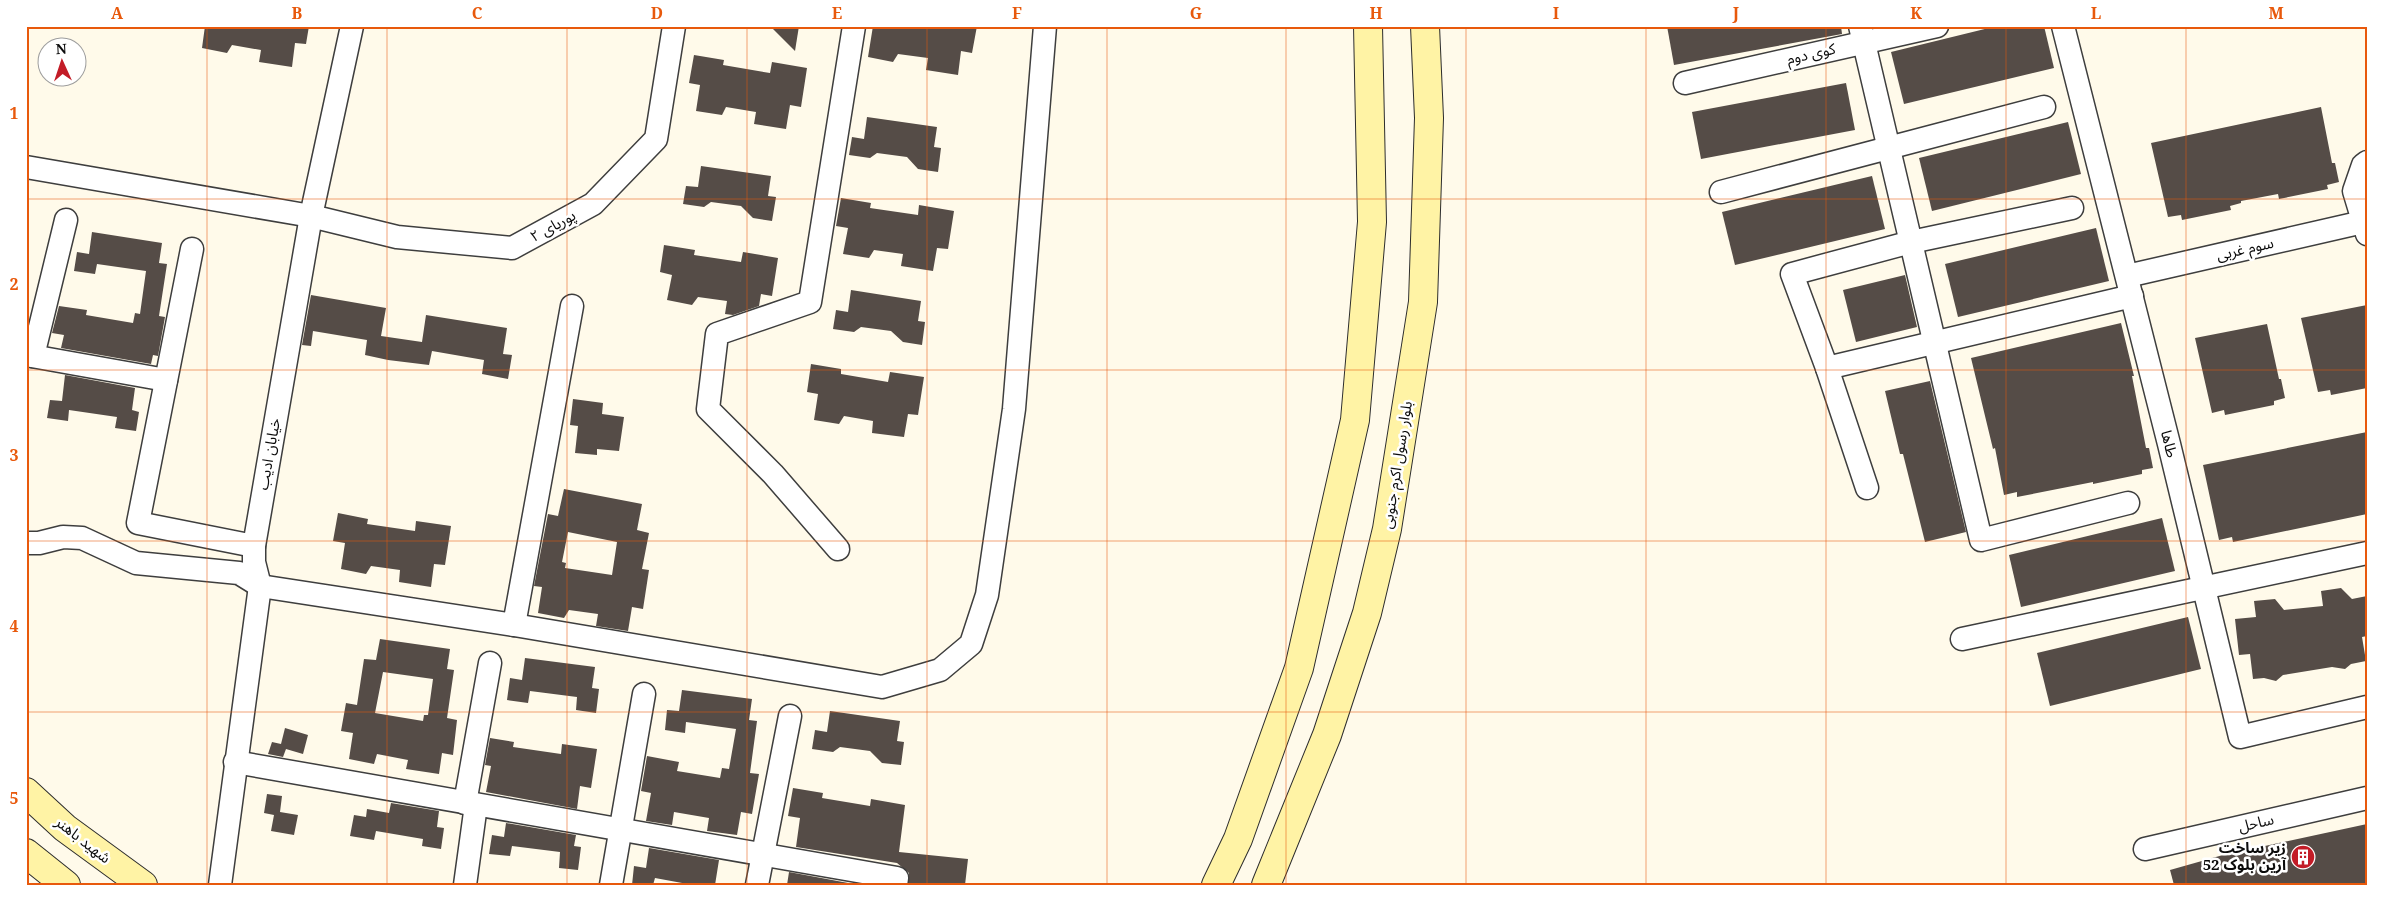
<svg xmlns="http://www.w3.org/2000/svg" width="2393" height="911" viewBox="0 0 2393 911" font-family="'Noto Serif','Noto Sans Arabic',serif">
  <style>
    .building { fill: #554c47; fill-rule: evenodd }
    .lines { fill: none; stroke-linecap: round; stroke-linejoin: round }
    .street-casing { stroke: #3e3e3e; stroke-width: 25 }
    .secondary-casing { stroke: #2d2d2d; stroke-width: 30 }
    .street { stroke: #fff; stroke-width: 22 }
    .secondary { stroke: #fff3a5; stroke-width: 28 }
    .grid { fill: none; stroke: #e8590c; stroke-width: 1; stroke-opacity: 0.55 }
    .labels { text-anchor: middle; stroke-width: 5; stroke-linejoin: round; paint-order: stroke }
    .street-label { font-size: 15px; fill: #0b0b0b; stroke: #fff }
    .poi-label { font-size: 15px; font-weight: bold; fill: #0b0b0b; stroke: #fff; text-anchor: end }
    .neatline { fill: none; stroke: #e8590c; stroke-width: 2 }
    .grid-label { font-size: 16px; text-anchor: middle; font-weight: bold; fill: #e8590c }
  </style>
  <rect width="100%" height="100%" fill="#fffaea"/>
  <g class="building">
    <polygon points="205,26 309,26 306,44 295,43 292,67 259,62 261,50 232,45 227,53 202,48"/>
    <polygon points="770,26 799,26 795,51"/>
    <polygon points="873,26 977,26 972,53 961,51 958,75 926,70 928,58 898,54 893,62 868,57"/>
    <polygon points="1667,26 1841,26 1842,34 1674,65"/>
    <polygon points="1997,26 2044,26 2054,68 1904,104 1891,52"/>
    <polygon points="694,55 724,60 723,65 770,73 772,62 807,68 801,107 790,105 786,129 754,124 756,112 726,107 722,115 696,111 700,85 689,83"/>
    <polygon points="1846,83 1855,130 1701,159 1692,112"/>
    <polygon points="2321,107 2332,163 2335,163 2339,182 2327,185 2328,189 2279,199 2278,194 2241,201 2241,203 2230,206 2231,210 2182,220 2181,215 2168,217 2151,143"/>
    <polygon points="867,117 937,127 934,147 941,148 938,172 918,169 907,157 877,153 870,158 849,155 852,137 864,139"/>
    <polygon points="2068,122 2081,174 1932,211 1919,158"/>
    <polygon points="701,166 771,176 768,196 776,197 772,221 753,218 741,206 711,202 704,207 683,204 686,186 698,187"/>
    <polygon points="1872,176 1885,229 1735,265 1722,212"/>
    <polygon points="841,198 871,203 870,208 918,215 919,205 954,211 948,249 937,248 933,271 901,266 903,254 874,250 869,258 843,254 848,228 836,226"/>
    <polygon points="2096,228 2109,281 1958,317 1945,264"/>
    <polygon points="92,232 162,243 159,263 167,264 159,316 165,317 158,356 153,355 151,364 61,348 64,335 52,333 59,306 87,310 86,315 133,323 135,313 140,314 146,271 97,264 95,274 74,271 77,252 89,254"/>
    <polygon points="664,245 695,250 694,255 741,262 743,252 778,258 772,296 761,294 759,306 733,315 725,314 727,301 698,297 692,305 667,300 672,275 660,272"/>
    <polygon points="1905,275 1917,327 1856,342 1843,290"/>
    <polygon points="851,290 921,301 918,321 925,322 922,345 903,342 891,331 861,327 854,332 833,329 836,310 848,312"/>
    <polygon points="311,295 386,308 381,336 422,342 426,315 507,328 503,354 512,355 508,379 482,374 484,360 432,351 429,365 388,360 365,355 367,340 313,331 311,346 302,345"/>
    <polygon points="2367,305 2367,388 2331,395 2330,390 2318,392 2301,318"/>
    <polygon points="2121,323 2134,376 2132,376 2146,448 2149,448 2153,468 2142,470 2142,474 2093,484 2093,482 2017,497 2017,492 2004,495 1995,448 1993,449 1971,358"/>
    <polygon points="2267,324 2279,379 2281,379 2285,398 2274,401 2274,405 2225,415 2224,410 2212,413 2195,338"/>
    <polygon points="811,364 841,369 841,374 888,382 890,372 924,377 918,415 908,414 904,437 872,433 873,421 844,416 839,424 814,420 818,394 807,392"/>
    <polygon points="65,375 135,388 132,410 139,412 136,431 115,428 117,417 69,410 68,421 47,418 50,400 62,401"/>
    <polygon points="1930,381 1966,532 1925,542 1903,454 1900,454 1885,391"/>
    <polygon points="573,399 603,403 602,414 624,417 619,451 597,449 597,455 575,453 578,426 570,425"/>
    <polygon points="2367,432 2367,514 2233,542 2232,537 2219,540 2203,465"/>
    <path d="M564 489 642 504 637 530 649 533 642 569 649 570 643 609 632 607 628 631 596 626 598 614 569 610 564 618 538 613 542 587 534 586 548 514 558 516ZM568 532 617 542 612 575 565 568 566 563 562 562Z"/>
    <polygon points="338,513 368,519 367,524 415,531 416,521 451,526 445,565 434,564 431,587 399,582 400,570 371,566 366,574 341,569 345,543 333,541"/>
    <polygon points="2162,518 2175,571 2021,607 2009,555"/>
    <polygon points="2341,588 2352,599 2367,596 2367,636 2362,637 2366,661 2351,664 2345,669 2332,667 2283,675 2276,681 2264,678 2253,679 2250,654 2239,655 2235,619 2256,617 2254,601 2275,599 2284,610 2323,606 2321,591"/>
    <polygon points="2188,617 2201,669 2050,706 2037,653"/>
    <path d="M380 639 450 649 447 669 454 670 447 718 457 720 453 755 442 753 439 774 406 769 408 760 377 754 374 764 349 759 353 733 341 731 346 703 357 705 364 659 376 660ZM383 672 433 679 428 715H424L423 721 375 713Z"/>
    <polygon points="525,658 595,667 592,688 599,689 596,713 576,710 577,697 530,691 528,703 507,700 510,678 522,680"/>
    <polygon points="682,690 752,699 749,720 757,721 750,773 759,774 752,814 741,812 737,835 707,831 709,818 674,812 672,825 646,821 651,793 641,791 647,756 679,762 677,771 720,778 722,768 729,769 736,729 686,722 685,733 665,730 667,710 679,711"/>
    <polygon points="830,711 900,721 897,741 904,742 901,765 882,763 870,751 840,747 833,752 812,749 815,730 827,732"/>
    <polygon points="285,728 308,735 303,754 286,749 283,757 268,754 272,742 281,744"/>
    <polygon points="490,738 514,742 513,747 561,754 562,744 597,749 591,788 580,786 577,809 486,792 491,766 485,765"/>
    <polygon points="793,788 823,793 822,798 870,806 871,799 905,805 899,852 968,859 965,885 909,885 909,873 897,863 796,847 800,818 788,816"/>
    <polygon points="267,794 282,796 280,812 298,815 294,835 271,831 274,815 264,813"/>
    <polygon points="391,803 439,811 437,827 444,828 441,849 422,846 423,839 376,831 374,840 350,836 354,815 366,817 367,809 389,813"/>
    <polygon points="506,823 576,835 574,846 581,847 578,870 559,868 560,852 512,846 510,856 489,854 492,835 504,837"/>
    <polygon points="2367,824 2367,885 2174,885 2170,870 2223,855"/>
    <polygon points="649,848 719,860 715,885 693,885 655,878 653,885 632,885 634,866 646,868"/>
    <polygon points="789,872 859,885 787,885"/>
  </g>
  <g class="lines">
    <g class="street-casing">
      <g id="street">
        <polyline points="1860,26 1981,540 2128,503"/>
        <polyline points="2063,26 2169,444 2240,737 2367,707"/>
        <polyline points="1685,83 1937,26"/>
        <polyline points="2367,162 2363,165 2354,191 2367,234"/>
        <polyline points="26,167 311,216 397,237 512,248 593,204 656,139 674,26"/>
        <polyline points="1721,192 2044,107"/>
        <polyline points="192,249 138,523 254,546"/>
        <polyline points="2127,276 2363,222"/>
        <polyline points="26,355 166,380"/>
        <polyline points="33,356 66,220"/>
        <polyline points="1827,368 2132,296"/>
        <polyline points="1867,488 1827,368 1792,274 1911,242 2072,208"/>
        <polyline points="26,543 39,543 63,537 82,538 136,563 239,573 260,586 514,625 882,687 940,670 971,644 987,595 1014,409 1045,26"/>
        <polyline points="838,549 773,474 708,409 717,334 810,302 854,26"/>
        <polyline points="514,625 572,306"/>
        <polyline points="1962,639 2367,553"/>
        <polyline points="235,762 897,878 896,885"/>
        <polyline points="465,803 490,663"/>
        <polyline points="2145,849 2367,798"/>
        <polyline points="220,885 260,586 254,562 254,546 311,216 352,26"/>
        <polyline points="465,885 476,805"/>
        <polyline points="611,885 644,694"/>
        <polyline points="757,885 790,716"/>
      </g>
    </g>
    <g class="secondary-casing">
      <g id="secondary">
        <polyline points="26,792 65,828 143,885"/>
        <polyline points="26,853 66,885"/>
        <polyline points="1216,885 1238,839 1299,668 1355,420 1372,222 1368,26"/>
        <polyline points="1266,885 1327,735 1367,613 1387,529 1423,302 1429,118 1425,26"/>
      </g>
    </g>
    <use href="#street" class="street"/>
    <use href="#secondary" class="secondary"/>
  </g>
  <path class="grid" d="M207 26V885M387 26V885M567 26V885M747 26V885M927 26V885M1107 26V885M1286 26V885M1466 26V885M1646 26V885M1826 26V885M2006 26V885M2186 26V885M26 199H2367M26 370H2367M26 541H2367M26 712H2367"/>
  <defs>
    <g id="building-disc" transform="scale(1.25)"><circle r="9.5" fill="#c31c27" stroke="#fff"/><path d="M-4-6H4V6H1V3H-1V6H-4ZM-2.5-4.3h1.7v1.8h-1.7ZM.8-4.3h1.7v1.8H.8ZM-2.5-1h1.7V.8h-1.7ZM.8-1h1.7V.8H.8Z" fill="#fff"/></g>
  </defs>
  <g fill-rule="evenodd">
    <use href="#building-disc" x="2303" y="857"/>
  </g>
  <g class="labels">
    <g class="street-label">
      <text transform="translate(1811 54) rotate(-13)" y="5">کوی دوم</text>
      <text transform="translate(553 226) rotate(-29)" y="5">پوریای ۲</text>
      <text transform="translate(2245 249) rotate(-13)" y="5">سوم غربی</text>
      <text transform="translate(2169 444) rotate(76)" y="5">طاها</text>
      <text transform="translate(269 454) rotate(-80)" y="5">خیابان ادیب</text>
      <text transform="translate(1397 465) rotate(-81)" y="5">بلوار رسول اکرم جنوبی</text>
      <text transform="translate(2256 823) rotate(-13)" y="5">ساحل</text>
      <text transform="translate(83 840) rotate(38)" y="5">شهید باهنر</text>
    </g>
    <g class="poi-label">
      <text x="2286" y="853">زیر ساخت<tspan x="2286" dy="17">آرین بلوک 52</tspan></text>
    </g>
  </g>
  <rect width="2393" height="911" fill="none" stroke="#ffffff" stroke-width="55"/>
  <g transform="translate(62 62) rotate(357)"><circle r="24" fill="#ffffff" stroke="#9d9d9d"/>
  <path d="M0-4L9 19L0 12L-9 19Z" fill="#c31c27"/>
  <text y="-8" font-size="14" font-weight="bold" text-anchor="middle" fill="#0b0b0b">N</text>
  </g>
  <rect x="28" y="28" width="2338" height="856" class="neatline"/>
  <g class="grid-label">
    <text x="117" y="19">A</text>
    <text x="297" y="19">B</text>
    <text x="477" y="19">C</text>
    <text x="657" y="19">D</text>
    <text x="837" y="19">E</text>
    <text x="1017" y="19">F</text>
    <text x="1196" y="19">G</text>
    <text x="1376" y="19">H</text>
    <text x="1556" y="19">I</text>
    <text x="1736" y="19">J</text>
    <text x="1916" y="19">K</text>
    <text x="2096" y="19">L</text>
    <text x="2276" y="19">M</text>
    <text x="14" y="119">1</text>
    <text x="14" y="290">2</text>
    <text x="14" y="461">3</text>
    <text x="14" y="632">4</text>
    <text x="14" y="804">5</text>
  </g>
</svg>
